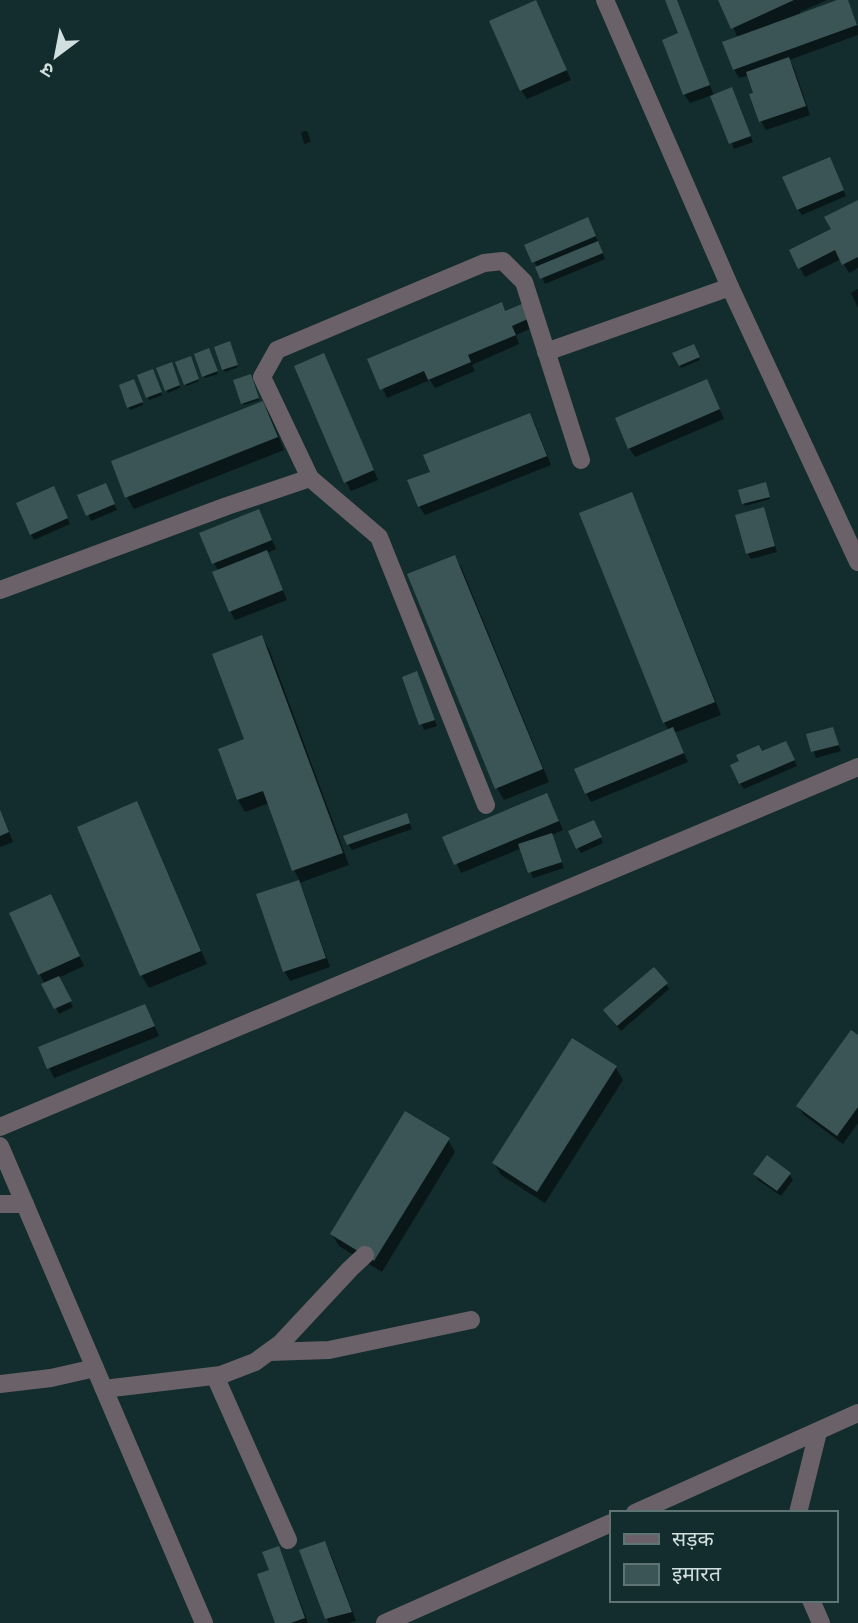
<svg xmlns="http://www.w3.org/2000/svg" width="858" height="1623" viewBox="0 0 858 1623" font-family="'Alegreya Sans','Noto Sans Devanagari',sans-serif">
  <style>
    .shadow { fill: #0007 }
    .building { fill: #3b5556 }
    .lines { fill: none; stroke-linecap: round; stroke-linejoin: round }
    .minor { stroke: #6a6268; stroke-width: 18 }
  </style>
  <rect width="100%" height="100%" fill="#132c2d"/>
  <g class="shadow">
    <polygon points="667,0 677,0 714,96 734,95 753,142 734,149 712,95 690,103 684,94 680,35"/>
    <polygon points="720,0 827,0 800,12 801,15 842,0 846,0 858,27 858,35 789,60 794,68 810,115 766,130 761,121 755,94 749,75 739,78 734,69 738,38"/>
    <polygon points="541,11 571,80 527,99 521,90"/>
    <polygon points="307,131 311,142 304,144 301,132"/>
    <polygon points="832,165 846,196 802,215 798,209"/>
    <polygon points="858,202 858,268 849,273 841,259 805,277 800,268"/>
    <polygon points="591,225 605,259 545,284 527,246"/>
    <polygon points="858,289 858,308 851,293"/>
    <polygon points="523,305 534,327 516,335 519,344 472,365 475,371 435,388 430,380 387,398 370,360 506,312"/>
    <polygon points="230,346 238,367 225,372 216,348"/>
    <polygon points="693,346 700,360 681,368 675,354"/>
    <polygon points="210,353 218,374 205,378 204,376"/>
    <polygon points="191,360 199,381 187,386 185,384"/>
    <polygon points="328,365 378,480 351,491 346,482"/>
    <polygon points="172,367 180,388 168,393 158,369"/>
    <polygon points="154,374 162,395 149,400 140,376"/>
    <polygon points="251,379 259,400 244,405 243,403"/>
    <polygon points="135,384 143,405 130,410 121,386"/>
    <polygon points="711,390 724,419 635,457 629,448"/>
    <polygon points="263,403 270,415 284,450 134,509 127,497"/>
    <polygon points="530,415 535,424 551,465 425,515 419,506 432,473"/>
    <polygon points="767,487 770,499 745,506 740,491"/>
    <polygon points="108,491 117,510 91,521 80,496"/>
    <polygon points="57,494 70,524 34,540 31,534"/>
    <polygon points="631,494 638,507 721,715 674,733 688,762 591,802 586,793 669,731 664,722"/>
    <polygon points="763,509 766,514 777,552 751,559 748,554 737,516"/>
    <polygon points="259,511 276,549 267,553 287,600 235,620 230,611 219,572 214,563"/>
    <polygon points="455,557 462,569 549,782 504,800 497,788"/>
    <polygon points="262,637 269,649 349,865 299,883 303,891 330,967 290,981 285,972 259,895 300,881 294,870 269,803 245,812 238,800"/>
    <polygon points="417,673 437,726 424,730 404,678"/>
    <polygon points="832,729 841,751 816,758 808,735"/>
    <polygon points="789,749 797,766 744,789 740,783"/>
    <polygon points="137,803 143,815 207,964 149,988 142,976 79,828"/>
    <polygon points="552,804 563,830 551,835 564,868 533,878 522,848 461,873 445,838"/>
    <polygon points="0,808 13,842 0,847"/>
    <polygon points="406,815 412,829 352,850 348,844"/>
    <polygon points="596,828 603,843 581,853 578,848"/>
    <polygon points="55,905 84,966 58,978 73,1007 59,1014 11,914"/>
    <polygon points="666,984 669,989 621,1031 605,1011"/>
    <polygon points="150,1015 159,1036 54,1078 40,1048"/>
    <polygon points="858,1037 858,1123 843,1144 804,1115 798,1106"/>
    <polygon points="572,1040 616,1068 623,1080 545,1203 501,1175 494,1163"/>
    <polygon points="448,1140 455,1152 382,1272 339,1246 332,1234"/>
    <polygon points="755,1174 789,1174 793,1180 781,1196 758,1180"/>
    <polygon points="325,1543 330,1552 356,1621 348,1623 329,1623 327,1618"/>
    <polygon points="278,1548 283,1557 308,1623 277,1623 271,1571"/>
  </g>
  <g class="building">
    <polygon points="536,0 567,70 520,91 489,21"/>
    <polygon points="665,0 677,0 710,85 683,95 662,40 678,33"/>
    <polygon points="718,0 794,0 731,29"/>
    <polygon points="837,0 848,0 857,25 733,70 722,42"/>
    <polygon points="789,57 806,106 759,122 749,94 753,93 746,72"/>
    <polygon points="732,87 751,136 729,144 710,96"/>
    <polygon points="830,157 844,190 797,210 782,177"/>
    <polygon points="858,200 858,257 842,265 835,250 798,269 789,250 831,229 824,217"/>
    <polygon points="588,217 596,236 532,263 524,245"/>
    <polygon points="598,241 603,253 540,279 535,267"/>
    <polygon points="502,302 505,311 524,303 530,318 512,326 516,335 468,355 471,362 428,380 424,371 380,390 367,359"/>
    <polygon points="230,341 238,365 222,370 214,347"/>
    <polygon points="694,344 700,357 679,366 672,353"/>
    <polygon points="209,348 218,371 202,377 194,354"/>
    <polygon points="324,353 374,470 344,483 294,366"/>
    <polygon points="191,356 199,379 184,385 175,362"/>
    <polygon points="172,362 180,385 165,391 156,368"/>
    <polygon points="153,369 162,392 146,398 137,375"/>
    <polygon points="251,374 259,398 241,404 233,380"/>
    <polygon points="134,379 143,402 127,408 119,385"/>
    <polygon points="707,379 720,409 628,449 615,418"/>
    <polygon points="263,401 278,437 125,498 111,461"/>
    <polygon points="530,413 547,456 418,507 407,480 430,472 423,455"/>
    <polygon points="766,482 770,497 742,504 738,490"/>
    <polygon points="106,483 115,504 86,516 77,495"/>
    <polygon points="54,486 68,518 30,535 16,503"/>
    <polygon points="632,492 715,702 663,723 579,513"/>
    <polygon points="764,507 775,546 746,554 735,515"/>
    <polygon points="259,509 272,540 212,564 199,533"/>
    <polygon points="267,550 283,590 229,612 212,572"/>
    <polygon points="455,555 543,769 495,789 407,574"/>
    <polygon points="262,635 343,853 292,871 263,791 237,800 218,749 244,739 212,654"/>
    <polygon points="417,671 435,720 419,725 402,677"/>
    <polygon points="673,727 684,753 585,794 574,769"/>
    <polygon points="833,727 839,745 811,752 806,734"/>
    <polygon points="786,741 795,760 739,784 730,765 739,761 736,755 759,745 762,751"/>
    <polygon points="547,793 559,821 454,865 442,837"/>
    <polygon points="137,801 201,951 140,976 77,827"/>
    <polygon points="0,809 9,832 0,836"/>
    <polygon points="407,813 410,823 347,845 343,836"/>
    <polygon points="594,820 602,837 576,849 568,831"/>
    <polygon points="552,833 562,862 528,873 518,844"/>
    <polygon points="299,880 326,958 283,972 256,894"/>
    <polygon points="51,894 80,956 38,975 9,913"/>
    <polygon points="654,967 668,983 617,1026 603,1010"/>
    <polygon points="59,976 72,1001 54,1009 41,984"/>
    <polygon points="145,1004 155,1026 47,1069 38,1047"/>
    <polygon points="851,1030 858,1035 858,1107 837,1136 796,1106"/>
    <polygon points="572,1038 617,1066 537,1192 492,1163"/>
    <polygon points="405,1111 450,1138 374,1261 330,1234"/>
    <polygon points="767,1155 791,1173 777,1191 753,1174"/>
    <polygon points="325,1541 352,1612 325,1619 299,1550"/>
    <polygon points="279,1546 305,1618 291,1623 275,1623 257,1574 269,1570 262,1552"/>
  </g>
  <g class="lines">
    <g class="minor">
      <polyline points="605,0 730,287 858,562"/>
      <polyline points="546,352 730,287"/>
      <polyline points="0,590 227,506 310,478"/>
      <polyline points="486,805 379,537 310,478 262,377 277,350 484,263 503,261 524,282 581,460"/>
      <polyline points="0,1127 858,767"/>
      <polyline points="0,1146 204,1623"/>
      <polyline points="0,1204 25,1204"/>
      <polyline points="269,1352 329,1350 471,1320"/>
      <polyline points="215,1376 288,1540"/>
      <polyline points="0,1384 51,1378 95,1368"/>
      <polyline points="104,1389 221,1375 255,1362 281,1343 350,1269 365,1255"/>
      <polyline points="635,1513 858,1413"/>
      <polyline points="798,1513 818,1432"/>
      <polyline points="811,1600 821,1623"/>
      <polyline points="385,1623 611,1523"/>
    </g>
  </g>
  <rect x="610" y="1511" width="228" height="91" fill="#132c2d" stroke="#5f7475" stroke-width="2"/>
  <rect x="624" y="1534" width="35" height="10" fill="#6a6268" stroke="#5f7475" stroke-width="2"/>
  <text x="672" y="1546" font-size="21" fill="#d1dfe0">सड़क</text>
  <rect x="624" y="1564" width="35" height="21" fill="#3b5556" stroke="#5f7475" stroke-width="2"/>
  <text x="672" y="1581" font-size="21" fill="#d1dfe0">इमारत</text>
  <g transform="translate(56 56) rotate(212)" stroke="#132c2d" stroke-width="5" paint-order="stroke">
  <path d="M0-5L12 26L0 18L-12 26Z" fill="#d1dfe0"/>
  <text y="-10" font-size="19" font-weight="bold" text-anchor="middle" fill="#d1dfe0">उ</text>
  </g>
</svg>
